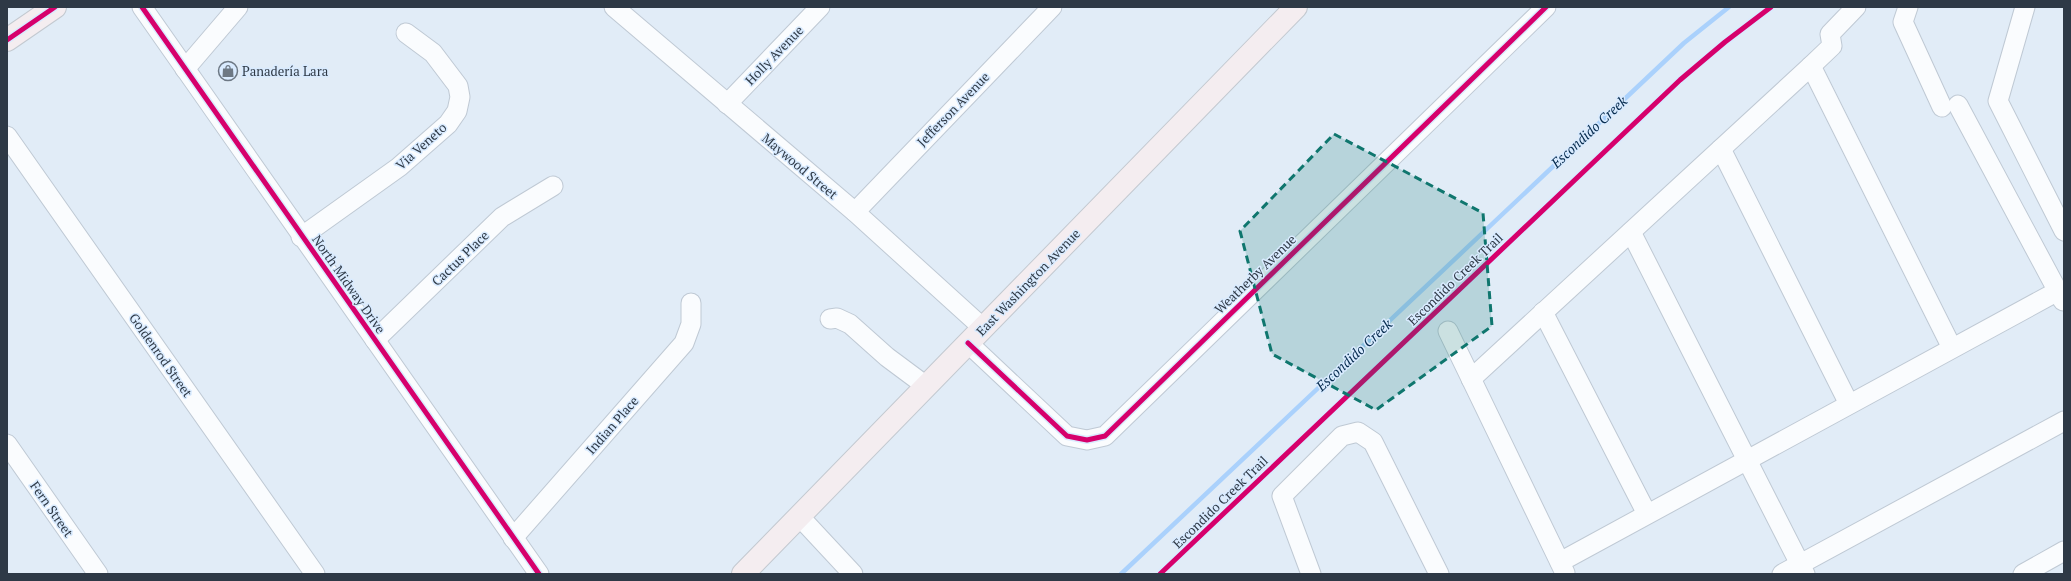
<svg xmlns="http://www.w3.org/2000/svg" width="2071" height="581" viewBox="0 0 2071 581" font-family="'PT Serif',serif">
  <style>
    .lines { fill: none; stroke-linecap: round; stroke-linejoin: round }
    .stream { stroke: #aad1fc; stroke-width: 4.5 }
    .minor-casing { stroke: #bfc9d4; stroke-width: 21 }
    .major-casing { stroke: #c3c9d0; stroke-width: 24 }
    .minor { stroke: #fafcfe; stroke-width: 19 }
    .major { stroke: #f4edf0; stroke-width: 22 }
    .cycleway-casing { stroke: #d9ebff; stroke-width: 8 }
    .cycleway { stroke: #d6006c; stroke-width: 5 }
    .marked { fill: #0f766e; fill-opacity: 0.2; stroke: #0f766e; stroke-width: 3; stroke-dasharray: 8 5; stroke-linejoin: round }
    .labels { text-anchor: middle; stroke-width: 3; stroke-linejoin: round; paint-order: stroke }
    .street-label { font-size: 13px; fill: #2e3946; stroke: #d9ebff }
    .poi-label { font-size: 13px; fill: #2e3946; stroke: #d9ebff; text-anchor: start }
    .water-label { font-size: 14px; font-style: italic; fill: #062b4e; stroke: #d9ebff }
  </style>
  <rect width="100%" height="100%" fill="#e1ecf7"/>
  <g class="lines">
    <polyline class="stream" points="1121,574 1684,43 1729,7"/>
    <g class="minor-casing">
      <g id="minor">
        <polyline points="142,7 539,574"/>
        <polyline points="614,7 855,212 983,328"/>
        <polyline points="1908,7 1903,22 1942,107"/>
        <polyline points="2025,7 1998,101 2064,231"/>
        <polyline points="1811,66 1952,348"/>
        <polyline points="185,69 238,7"/>
        <polyline points="727,104 820,7"/>
        <polyline points="1958,105 2063,301"/>
        <polyline points="7,136 315,574"/>
        <polyline points="1721,149 1849,404"/>
        <polyline points="855,212 1052,7"/>
        <polyline points="1631,232 1805,574"/>
        <polyline points="301,237 399,167 448,124 457,111 460,97 458,86 433,53 406,33"/>
        <polyline points="1543,312 1647,514"/>
        <polyline points="830,319 837,318 850,324 887,357 926,386"/>
        <polyline points="1448,331 1565,573"/>
        <polyline points="375,340 502,217 553,186"/>
        <polyline points="968,343 1067,436 1087,440 1105,436 1546,7"/>
        <polyline points="1471,379 1811,66 1832,46 1830,34 1856,7"/>
        <polyline points="7,444 98,574"/>
        <polyline points="799,516 853,574"/>
        <polyline points="513,538 684,343 691,324 691,303"/>
        <polyline points="1560,562 2058,291"/>
        <polyline points="1311,574 1282,496 1342,436 1358,432 1373,442 1439,574"/>
        <polyline points="1782,574 2064,421"/>
        <polyline points="2023,574 2064,551"/>
      </g>
    </g>
    <g class="major-casing">
      <g id="major">
        <polyline points="7,40 55,7"/>
        <polyline points="743,574 1296,7"/>
      </g>
    </g>
    <use href="#minor" class="minor"/>
    <use href="#major" class="major"/>
    <g class="cycleway-casing">
      <g id="cycleway">
        <polyline points="142,7 539,574"/>
        <polyline points="7,40 55,7"/>
        <polyline points="968,343 1067,436 1087,440 1105,436 1546,7"/>
        <polyline points="1160,574 1680,80 1725,42 1771,7"/>
      </g>
    </g>
    <use href="#cycleway" class="cycleway"/>
  </g>
  <path class="marked" d="M1334 134 1483 213 1492 326 1376 410 1272 354 1240 231Z"/>
  <defs>
    <g id="shop-ring" transform="scale(1)"><circle r="9.5" fill="#d9ebff" stroke="#6d7884" stroke-width="1.5"/><path d="M-5-2.5h2.3a2.7 3.5 0 0 1 5.4 0H5L5.5 6h-11ZM-1.5-2.5h3a1.5 2.3 0 0 0-3 0Z" fill="#6d7884"/></g>
  </defs>
  <g fill-rule="evenodd">
    <use href="#shop-ring" x="228" y="71"/>
  </g>
  <g class="labels">
    <g class="street-label">
      <text transform="translate(774 55) rotate(-46)" y="5">Holly Avenue</text>
      <text transform="translate(953 109) rotate(-46)" y="5">Jefferson Avenue</text>
      <text transform="translate(421 146) rotate(-42)" y="5">Via Veneto</text>
      <text transform="translate(800 166) rotate(40)" y="5">Maywood Street</text>
      <text transform="translate(460 258) rotate(-44)" y="5">Cactus Place</text>
      <text transform="translate(1255 274) rotate(-44)" y="5">Weatherby Avenue</text>
      <text transform="translate(1455 279) rotate(-44)" y="5">Escondido Creek Trail</text>
      <text transform="translate(1028 282) rotate(-46)" y="5">East Washington Avenue</text>
      <text transform="translate(349 284) rotate(55)" y="5">North Midway Drive</text>
      <text transform="translate(161 355) rotate(55)" y="5">Goldenrod Street</text>
      <text transform="translate(612 425) rotate(-49)" y="5">Indian Place</text>
      <text transform="translate(1220 502) rotate(-44)" y="5">Escondido Creek Trail</text>
      <text transform="translate(52 509) rotate(55)" y="5">Fern Street</text>
    </g>
    <g class="poi-label">
      <text x="242" y="76">Panadería Lara</text>
    </g>
    <g class="water-label">
      <text transform="translate(1589 132) rotate(-43)" y="5">Escondido Creek</text>
      <text transform="translate(1354 355) rotate(-43)" y="5">Escondido Creek</text>
    </g>
  </g>
  <rect width="2071" height="581" fill="none" stroke="#2e3946" stroke-width="16"/>
</svg>
